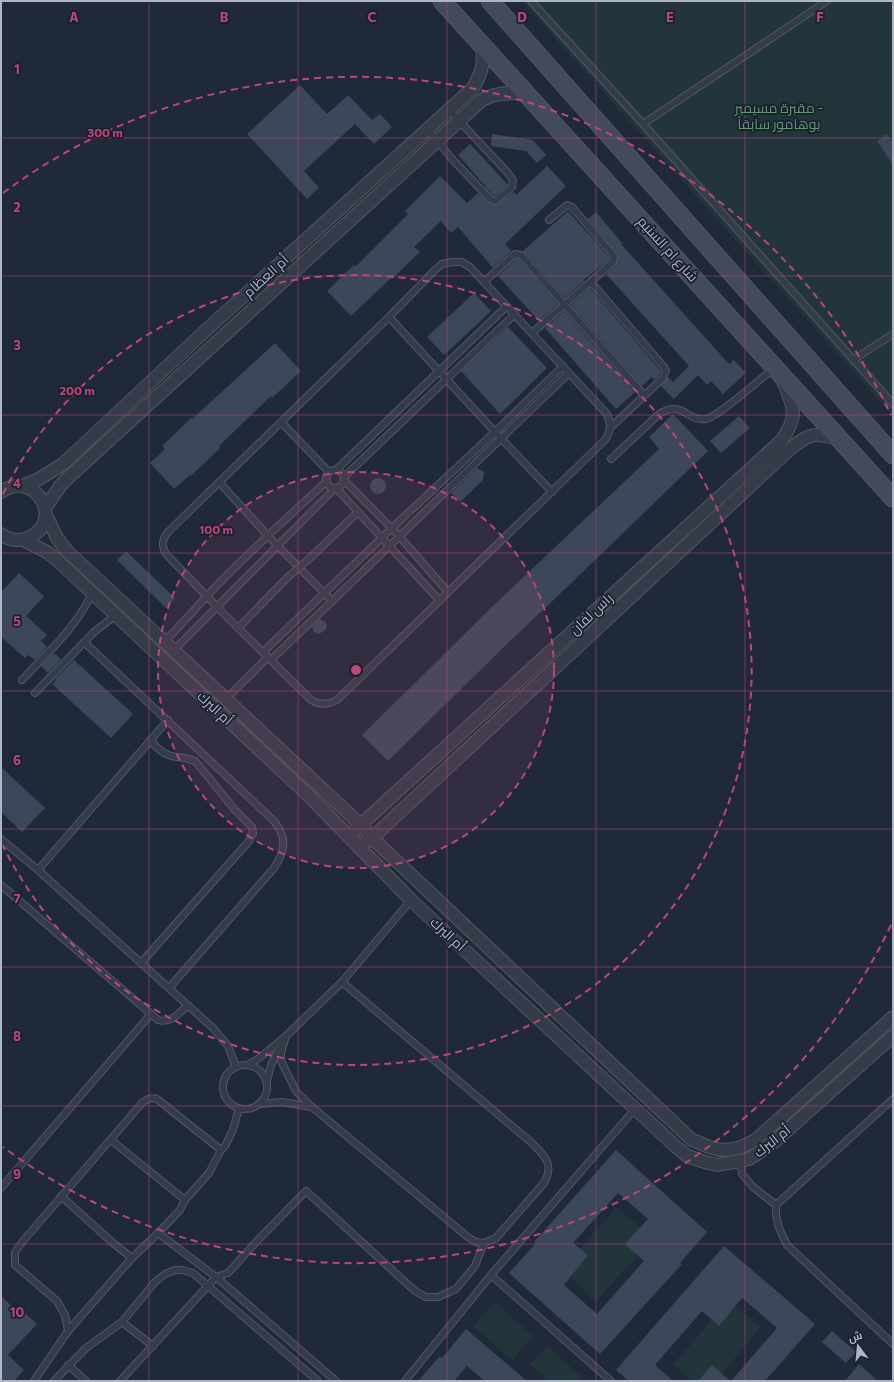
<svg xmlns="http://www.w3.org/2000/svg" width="894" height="1382" viewBox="0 0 894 1382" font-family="Commissioner,Cairo,sans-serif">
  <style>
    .green { fill: #22353a }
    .building { fill: #3c4759; fill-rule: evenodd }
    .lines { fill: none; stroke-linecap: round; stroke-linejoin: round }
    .lane-casing { stroke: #515967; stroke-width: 8 }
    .street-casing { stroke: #515967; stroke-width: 14 }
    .secondary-casing { stroke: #515967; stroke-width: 19 }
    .lane { stroke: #343b49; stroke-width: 6 }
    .street { stroke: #343b49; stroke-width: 12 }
    .secondary { stroke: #424a5c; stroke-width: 17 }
    .lane-bridge-casing { stroke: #515967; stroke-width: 8; stroke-linecap: butt }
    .lane-bridge { stroke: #343b49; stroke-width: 6 }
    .grid { fill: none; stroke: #bc477b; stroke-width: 1; stroke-opacity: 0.55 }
    .ring { fill: none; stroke: #bc477b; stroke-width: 2; stroke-dasharray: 7 5 }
    .labels { text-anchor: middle; stroke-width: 3.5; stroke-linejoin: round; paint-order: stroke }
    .park-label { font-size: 14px; fill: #659774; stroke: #19202e }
    .street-label { font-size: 14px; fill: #aeb6c6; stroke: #19202e }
    .grid-label { font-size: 13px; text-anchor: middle; font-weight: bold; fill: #bc477b; stroke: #19202e; stroke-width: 3.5; stroke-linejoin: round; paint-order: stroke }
    .centre { fill: #bc477b; stroke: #19202e; stroke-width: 2 }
    .ring-label { font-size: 12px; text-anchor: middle; font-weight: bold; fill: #bc477b; stroke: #19202e; stroke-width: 3.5; stroke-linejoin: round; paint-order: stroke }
  </style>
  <rect width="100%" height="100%" fill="#202939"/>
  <g class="green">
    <polygon points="522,1 893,1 893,416"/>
    <polygon points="617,1207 653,1239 596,1301 561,1269"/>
    <polygon points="728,1300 761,1327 716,1381 693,1381 673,1365"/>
    <polygon points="495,1302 533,1336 512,1360 473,1326"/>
    <polygon points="547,1346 581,1377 578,1381 549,1381 530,1364"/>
  </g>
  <g class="building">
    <polygon points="300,85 327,114 348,95 372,120 380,114 392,127 374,144 355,124 304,171 319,188 307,199 247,134"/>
    <polygon points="492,134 533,140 546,155 537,163 526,151 491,146"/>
    <polygon points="887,134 893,143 893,165 877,141"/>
    <polygon points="470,144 508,185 494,196 485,187 486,187 458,155"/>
    <polygon points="547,166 566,186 505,244 511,251 493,268 458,227 451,233 441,221 414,247 420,252 392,279 391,278 351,316 327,291 354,265 356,266 408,214 405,211 440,176 467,203 478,193 487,202 495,205 514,192 516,195"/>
    <polygon points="568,211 609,257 609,260 583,280 584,281 565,298 523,251"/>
    <polygon points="596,212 622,243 621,244 729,364 734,360 746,373 723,394 711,381 707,385 698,375 674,399 661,386 668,377 673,382 689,366 606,274 616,265 618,255 588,219"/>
    <polygon points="516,259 519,259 558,304 539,321 498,276"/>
    <polygon points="590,288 660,370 661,371 659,375 654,380 652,377 642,386 571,305"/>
    <polygon points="474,293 491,311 444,355 427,337"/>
    <polygon points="564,311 635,392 616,409 545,328"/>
    <polygon points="508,327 547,368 500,414 461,371"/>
    <polygon points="275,343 301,371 272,398 271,396 219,446 220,448 191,476 190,475 174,489 150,463 165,449 162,446 191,418 192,419"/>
    <polygon points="673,414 708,451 562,592 509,642 388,761 362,735 495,604 659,449 649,437"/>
    <polygon points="739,416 750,428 721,453 710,441"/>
    <polygon points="477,468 484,472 483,480 460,502 451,493"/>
    <circle cx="378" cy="486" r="8"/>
    <polygon points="126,551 175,598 166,608 117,560"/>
    <polygon points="19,573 44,596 26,616 47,635 41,641 47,647 35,660 28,655 25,658 1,637 1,592"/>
    <polygon points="320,619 325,622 327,626 325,631 318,634 314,632 312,627"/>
    <polygon points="54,653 61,659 48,673 41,666"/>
    <polygon points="74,660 133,714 111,738 52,684 56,680 55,679"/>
    <polygon points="1,767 45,808 22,832 1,812"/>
    <path d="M616 1150 707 1232 680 1263 682 1264 600 1354 509 1273 536 1243 534 1242ZM618 1193 648 1219 625 1244 644 1261 597 1314 564 1285 588 1255 573 1243Z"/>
    <polygon points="724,1246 815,1324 765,1381 731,1381 777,1328 742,1298 719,1326 702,1311 655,1365 673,1381 629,1381 616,1370"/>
    <polygon points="1,1296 15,1309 18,1307 37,1324 8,1355 24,1370 14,1381 1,1381"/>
    <polygon points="466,1329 527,1381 485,1381 467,1366 454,1381 418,1381 440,1356 442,1358"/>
    <polygon points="832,1331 856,1352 846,1363 822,1342"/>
    <polygon points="859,1364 878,1381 845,1381"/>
    <polygon points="712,1365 730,1381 698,1381"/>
  </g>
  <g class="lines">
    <g class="lane-casing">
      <g id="lane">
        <polyline points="531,1 643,124 893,404"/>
        <polyline points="643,124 827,1"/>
        <polyline points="427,129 453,160 490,199 495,201 512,187 513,180 508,173 449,110"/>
        <path d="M452 262H462L470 267 607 414C611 424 611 431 605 440L337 700C327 705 320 705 311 700L217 607 166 554C161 545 162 539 169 531L389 317 435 270 442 264Z"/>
        <polyline points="484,282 515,254 521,255 644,395"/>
        <polyline points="591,282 664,367 666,371 663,378 611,427"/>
        <polyline points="389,317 495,432 552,492"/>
        <polyline points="532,333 613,262 614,256 572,207 567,205 549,220"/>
        <polyline points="853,360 893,334"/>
        <polyline points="281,422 329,472"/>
        <path d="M611 459 658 415C683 398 686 422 706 419 719 416 760 379 773 369"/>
        <polyline points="336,470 507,306"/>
        <circle cx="335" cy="479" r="9"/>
        <polyline points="344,477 515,314"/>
        <polyline points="344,480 399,536 448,592"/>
        <polyline points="220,483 268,536 332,601"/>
        <polyline points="336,488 440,601"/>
        <polyline points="310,558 358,512"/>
        <polyline points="238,628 287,578"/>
        <path d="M165 641C179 627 193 611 207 596 244 556 286 519 327 481"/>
        <path d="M84 642 274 821C287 838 286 850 274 868L169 988"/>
        <polyline points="174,650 335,488"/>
        <polyline points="263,652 392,528 495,432 563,366"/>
        <polyline points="271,660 569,373"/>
        <path d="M22 680C47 653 77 627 92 593"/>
        <polyline points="35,693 94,632 116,615"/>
        <polyline points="226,699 268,657"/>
        <polyline points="1,839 38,870 213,1028 228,1046 236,1067"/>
        <polyline points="38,870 168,720"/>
        <path d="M1 885 158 1020C171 1024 179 1013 188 1005"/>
        <path d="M141 963 249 841 253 833 252 827 235 810 196 762C189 758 185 758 177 757 166 756 157 749 150 740"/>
        <polyline points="286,1036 281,1053 281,1061 296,1091 312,1107"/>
        <polyline points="247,1065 258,1059 286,1036 342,982 411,900"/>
        <circle cx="245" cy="1087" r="22"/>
        <polyline points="267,1081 271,1065 281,1044"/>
        <path d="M259 1104 282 1102 312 1107 469 1238 476 1242 484 1243 496 1238 544 1183C554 1165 546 1157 533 1144L342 982"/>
        <polyline points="111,1140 185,1200 180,1210 158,1233"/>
        <path d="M740 1161 742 1174 753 1187 776 1205C775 1221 780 1231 787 1245L893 1344"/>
        <polyline points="1,1188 151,1014"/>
        <polyline points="61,1196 113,1243 132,1258"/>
        <polyline points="185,1200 209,1173 221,1150 225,1146 233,1130 239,1108"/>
        <polyline points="776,1205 893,1099"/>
        <polyline points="491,1275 611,1381"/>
        <polyline points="122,1322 153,1346"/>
        <path d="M68 1331 65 1315 57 1301 15 1265V1252L23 1241 142 1103C147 1099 150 1097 157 1099L221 1150"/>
        <polyline points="68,1365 86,1381"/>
        <polyline points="34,1381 68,1331 132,1258 158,1233 216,1277 336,1381"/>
        <polyline points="54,1381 86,1348 122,1322 155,1282 165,1274 175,1270 182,1270 193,1273 318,1381"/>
        <polyline points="120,1381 216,1277 228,1273 258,1240 306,1191 415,1291 426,1297 438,1297 456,1289 475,1266 484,1243"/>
        <polyline points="405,1381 491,1275 635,1109"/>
      </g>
    </g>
    <g class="street-casing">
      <g id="street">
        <path d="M22 486 39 479 63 464 204 332 473 88C483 71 483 65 483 46"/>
        <path d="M1 492C35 468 66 522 28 538 19 542 8 540 1 534"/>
        <path d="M45 508 61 485 71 475 482 100C497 92 510 93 527 93"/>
        <path d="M46 515 57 538 66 550 361 825 372 838 692 1140C699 1142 705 1146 713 1148 729 1153 745 1147 758 1138L893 1017"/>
        <polyline points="23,540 47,552 56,559 309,796 411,900 673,1144 687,1156 705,1162 717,1165 740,1161 749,1159 757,1154 774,1142 893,1036"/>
        <path d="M355 830 781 441C799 416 794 408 783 381"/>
        <path d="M366 842 372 838 790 449C810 433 814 432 839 439"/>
      </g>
    </g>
    <g class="secondary-casing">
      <g id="secondary">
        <polyline points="442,1 893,498"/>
        <polyline points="490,1 893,455"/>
      </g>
    </g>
    <use href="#lane" class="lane"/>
    <use href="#street" class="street"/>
    <use href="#secondary" class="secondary"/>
    <g class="lane-bridge-casing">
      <polyline id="lane-bridge" points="287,578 310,558"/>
    </g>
    <use href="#lane-bridge" class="lane-bridge"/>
  </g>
  <path class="grid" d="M149 1V1381M298 1V1381M447 1V1381M596 1V1381M745 1V1381M1 138H893M1 276H893M1 415H893M1 553H893M1 691H893M1 829H893M1 967H893M1 1106H893M1 1244H893"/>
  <circle cx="356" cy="670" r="198" fill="#bc477b" fill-opacity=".12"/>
  <g class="ring">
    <circle cx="356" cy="670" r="198"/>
    <path d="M3 494A395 395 0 1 1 3 846"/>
    <path d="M891 925A593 593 0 0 1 3 1147M3 193A593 593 0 0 1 891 415"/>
  </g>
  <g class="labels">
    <g class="park-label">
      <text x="779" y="113">مقبرة مسيمير -<tspan x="779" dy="16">بوهامور سابقاً</tspan></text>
    </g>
    <g class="street-label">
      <text transform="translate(668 249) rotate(48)" y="5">شارع ام السنيم</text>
      <text transform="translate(266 276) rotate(-42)" y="5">أم العظام</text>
      <text transform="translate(591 614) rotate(-43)" y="5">راس لفان</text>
      <text transform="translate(215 708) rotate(43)" y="5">أم البرك</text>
      <text transform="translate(448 934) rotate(43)" y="5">أم البرك</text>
      <text transform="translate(772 1141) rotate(-38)" y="5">أم البرك</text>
    </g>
  </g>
  <g class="grid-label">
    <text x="74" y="22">A</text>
    <text x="224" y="22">B</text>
    <text x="372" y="22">C</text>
    <text x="522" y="22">D</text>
    <text x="670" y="22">E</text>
    <text x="820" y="22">F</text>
    <text x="17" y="74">1</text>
    <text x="17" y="212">2</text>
    <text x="17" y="350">3</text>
    <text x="17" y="488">4</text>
    <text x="17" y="626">5</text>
    <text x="17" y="765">6</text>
    <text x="17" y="903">7</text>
    <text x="17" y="1041">8</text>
    <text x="17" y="1179">9</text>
    <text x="17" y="1317">10</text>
  </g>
  <circle cx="356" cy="670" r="6" class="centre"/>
  <g class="ring-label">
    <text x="105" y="137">300 m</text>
    <text x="77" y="395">200 m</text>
    <text x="216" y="534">100 m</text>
  </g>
  <rect width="894" height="1382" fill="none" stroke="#aeb6c6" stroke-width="4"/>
  <g transform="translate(858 1346) rotate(344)" stroke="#19202e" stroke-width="3" paint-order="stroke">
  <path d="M0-3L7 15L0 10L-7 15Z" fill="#aeb6c6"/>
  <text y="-6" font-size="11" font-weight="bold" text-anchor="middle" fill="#aeb6c6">ش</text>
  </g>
</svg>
